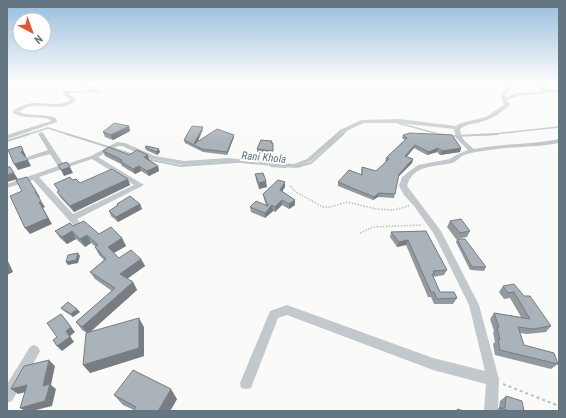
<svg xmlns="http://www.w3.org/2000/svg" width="566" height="418" viewBox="0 0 566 418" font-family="'Roboto Condensed',sans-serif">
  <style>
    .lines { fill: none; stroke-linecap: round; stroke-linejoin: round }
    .stream-far1 { stroke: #bbc7cb; stroke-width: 1.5 }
    .stream { stroke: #bbc7cb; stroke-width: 2 }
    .path-far2 { stroke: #bbbfc2; stroke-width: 1; stroke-dasharray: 1.5 1.5; stroke-linecap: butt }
    .path-far1 { stroke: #bbbfc2; stroke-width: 1.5; stroke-dasharray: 1.5 1.5; stroke-linecap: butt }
    .path { stroke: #bbbfc2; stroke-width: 2; stroke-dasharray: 3 3; stroke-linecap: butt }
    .service { stroke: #c3c8cc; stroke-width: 2.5 }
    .minor { fill: #c3c8cc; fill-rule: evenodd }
    .wall { fill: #929a9f }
    .shaded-wall { fill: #777d82 }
    .building { fill: #aab3b9; stroke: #777d82 }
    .labels { text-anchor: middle; stroke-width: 4; stroke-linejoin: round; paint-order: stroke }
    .far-water-label { font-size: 11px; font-style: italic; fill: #60757c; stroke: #fff }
  </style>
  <rect width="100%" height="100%" fill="#fafaf8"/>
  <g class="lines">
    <g class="stream-far1">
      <polyline points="398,123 442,135"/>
      <polyline points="26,135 48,128 70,135"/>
      <polyline points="342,135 347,130"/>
      <polyline points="486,135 559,127"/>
    </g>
    <g class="stream">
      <polyline points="67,134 134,155"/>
      <polyline points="436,134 456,136 497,134"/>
      <polyline points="7,141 29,134"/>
      <polyline points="146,159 181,166 236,162"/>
      <polyline points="271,166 286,167"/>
      <polyline points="297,167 311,163 343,134"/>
    </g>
    <polyline class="path-far2" points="58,82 71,82"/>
    <g class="path-far1">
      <polyline points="290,186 296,192 323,207 330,207 347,202 376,209 393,210 409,206"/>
      <polyline points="360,233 373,227 422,225"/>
    </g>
    <polyline class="path" points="503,384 559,406"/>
    <polyline class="service" points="543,90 559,92"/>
    <g class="minor">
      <path d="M75 82H80L101 91 99 92 68 93 76 100C59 116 37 97 19 112 30 117 44 113 56 118L57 122 7 139V135L51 121V120C39 115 25 120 13 113V111C35 94 55 111 70 100L62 93 64 91 92 90Z"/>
      <path d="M511 82H515L516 84 505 94 506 97 519 93 541 92 537 82H541L546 93 544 94 520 95 507 100 510 105 509 106C501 112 494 118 484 121 476 124 467 123 460 129 460 138 467 143 474 149 502 143 531 145 559 139V143C534 148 508 146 483 151 476 152 468 153 462 156 459 158 456 162 452 163 435 167 413 164 407 186L441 231 479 305 499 379 498 411H484L486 384 433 370 287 315 278 318 251 388 246 389 241 388 240 383 270 311 287 305 433 358 485 371 469 305 434 234 414 206 404 195 399 186 402 177 418 165 450 159 458 154 468 150 456 138 454 129 399 123H364L344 132 311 161 295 168 228 162 184 165 151 159 122 146H118L98 157 144 185 77 219 82 225 81 227H75L33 180 7 188V184L58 166 50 154 29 160 26 158 27 157 48 150 38 134 41 132 43 133 64 165 91 156 117 142 125 143 155 156 184 161 228 158 294 164 307 159 340 130 361 120 399 119 456 126 461 123 486 117 504 105 500 94 512 84ZM92 159 134 185 73 214 39 177Z"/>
      <polygon points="34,345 38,347 40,351 38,355 12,401 7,403 7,384 30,347"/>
    </g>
  </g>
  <g class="wall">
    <polygon points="129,126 130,131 113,140 105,137 103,132"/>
    <polygon points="203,129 197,142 234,137 227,155 203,152 185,143 184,140"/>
    <polygon points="403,135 461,148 460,152 440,155 437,152 427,155 414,148 406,157 413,159 412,163 398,177 394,198 378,197 373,200 338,186 338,182 361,174 362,167 376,171 386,162 385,161 386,158 405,140 402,138"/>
    <polygon points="272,141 272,143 273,146 273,154 257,152 257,149"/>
    <polygon points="145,147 160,152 157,155 146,150"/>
    <polygon points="103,151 129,155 149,160 158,166 159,171 149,176 141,171 135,174 122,166 121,164 105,156"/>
    <polygon points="255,174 267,187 259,189 256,180"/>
    <polygon points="72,180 80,183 130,185 74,212 61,198 57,192"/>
    <polygon points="285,182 285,187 282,191 295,200 295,205 289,209 282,205 275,212 273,211 265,218 251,212 250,207 266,205 264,199 263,194"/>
    <polygon points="117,204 140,204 142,209 118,222 111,216 109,211 117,206"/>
    <polygon points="450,221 470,231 467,237 456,239 447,227"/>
    <polygon points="73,226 99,234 122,238 126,246 114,253 119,258 141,259 145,266 127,279 133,282 137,290 90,332 144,327 144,356 90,373 87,333 82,330 76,322 112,291 95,279 90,272 104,260 99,255 95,247 96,247 91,243 85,247 76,239 67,244 60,238 55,231"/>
    <polygon points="426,231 447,270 444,275 433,277 440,292 457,298 453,304 434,304 431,297 428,297 406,245 397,247 390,237 391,232"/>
    <polygon points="457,239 486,267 484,271 470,270 456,242"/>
    <polygon points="503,286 524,296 551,326 546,332 527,334 520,333 524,345 558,364 551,369 495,355 493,344 495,342 493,332 494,331 490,319 494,313 521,317 510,298 504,299 499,292"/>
    <polygon points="61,308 80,312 73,317 64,311"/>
    <polygon points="114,395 177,399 170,411 133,411 134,410 123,405"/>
    <polygon points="506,396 524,411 495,411 499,408 500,401"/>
  </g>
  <g class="shaded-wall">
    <polygon points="129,126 130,131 113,140 111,135"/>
    <polygon points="203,127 203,129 196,146 194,144"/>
    <polygon points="234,135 234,137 227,155 227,152"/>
    <polygon points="415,145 414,148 404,160 405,156"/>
    <polygon points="21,146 26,156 25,158 21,152"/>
    <polygon points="438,148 437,152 427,155 429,152"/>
    <polygon points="461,148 460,152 440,155 442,151"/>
    <polygon points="159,149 160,152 157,155 156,152"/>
    <polygon points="148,155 149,160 146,162 144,157"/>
    <polygon points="413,159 412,163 398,177 399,174"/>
    <polygon points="28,160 31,166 18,170 14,164"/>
    <polygon points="139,166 141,171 135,174 133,169"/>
    <polygon points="158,166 159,171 149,176 147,171"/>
    <polygon points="10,167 18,179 7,182 7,175"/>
    <polygon points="70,167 73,173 64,176 61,170"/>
    <polygon points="128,179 130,185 74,212 70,206"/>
    <polygon points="266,181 267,187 259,189 259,183"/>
    <polygon points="285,182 285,187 280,195 280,190"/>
    <polygon points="36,191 40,197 39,198 35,192"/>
    <polygon points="379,193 378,197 373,200 374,197"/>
    <polygon points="282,200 282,205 275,212 275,207"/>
    <polygon points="295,200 295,205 289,209 289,204"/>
    <polygon points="41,201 45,207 43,208 52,224 30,234 25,228 39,202"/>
    <polygon points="140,204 142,209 118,222 116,217"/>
    <polygon points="272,205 273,211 265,218 265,213"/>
    <polygon points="72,231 76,239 67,244 62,237"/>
    <polygon points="87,235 91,243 85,247 80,239"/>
    <polygon points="122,238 126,246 112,254 108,247"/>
    <polygon points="408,240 406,245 397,247 399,242"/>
    <polygon points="78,253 80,256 78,263 68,265 66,262"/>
    <polygon points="7,259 8,261 13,272 7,275"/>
    <polygon points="141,259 145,266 124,281 120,274"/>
    <polygon points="133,282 137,290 88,334 82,327"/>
    <polygon points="77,309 80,312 73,317 71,314"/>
    <polygon points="61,314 75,332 70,336 74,342 62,351 57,346 66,331"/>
    <polygon points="139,318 144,327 144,356 90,373 83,365"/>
    <polygon points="49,360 55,366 51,385 56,389 52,406 32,411 25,411 20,408 43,386"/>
    <polygon points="27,385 34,390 18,394 11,389"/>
    <polygon points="171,389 177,399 170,411 158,411"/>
  </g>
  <g class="building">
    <polygon points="114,123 129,126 111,135 103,132"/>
    <polygon points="192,126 203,127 194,144 217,129 234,135 227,152 202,149 184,140"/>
    <polygon points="410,133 452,135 461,148 442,151 438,148 429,152 415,145 405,156 413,159 399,174 395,194 379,193 374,197 338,182 349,170 362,175 362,167 376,171 389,159 386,158 407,138 403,135"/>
    <polygon points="261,140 272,141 271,143 273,143 273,151 257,149"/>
    <polygon points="21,146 23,150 21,152 28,160 14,164 8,150"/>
    <polygon points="147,146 159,149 156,152 145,147"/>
    <polygon points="109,147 129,155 137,150 148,155 144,157 158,166 147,171 139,166 133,169 120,161 122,160 103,151"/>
    <polygon points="67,162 70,167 61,170 58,165"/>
    <polygon points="7,167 10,167 14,173 7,175"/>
    <polygon points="112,169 128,179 70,206 57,192 59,191 54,184 70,177 72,180 76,179 80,183"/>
    <polygon points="263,173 266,181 259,183 255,174"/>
    <polygon points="27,177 36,191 35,192 41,201 39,202 48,218 25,228 10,196 22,191 16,180"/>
    <polygon points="278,180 285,182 280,190 295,200 289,204 282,200 275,207 272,205 265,213 250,207 256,201 268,206 263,194"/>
    <polygon points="130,196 140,204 116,217 109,211 118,205 117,204"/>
    <polygon points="461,219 470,231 460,233 450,221"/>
    <polygon points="84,221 99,234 111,227 122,238 108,247 119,258 131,250 141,259 120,274 133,282 82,327 76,322 115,288 90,272 106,259 95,247 98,245 87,235 80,239 72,231 62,237 55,231 70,223 73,226"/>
    <polygon points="426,231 447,270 433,271 435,274 432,274 440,292 454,292 457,298 437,299 434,292 431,292 408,240 399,242 391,232"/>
    <polygon points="457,239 465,239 486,267 472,267"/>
    <polygon points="78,253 76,260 66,262 68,255"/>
    <polygon points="514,284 524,296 530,296 551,326 533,329 518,327 524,345 554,353 558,364 500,350 498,339 500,340 497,327 499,327 494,313 530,319 514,292 508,293 503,286"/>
    <polygon points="68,302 77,309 71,314 61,308"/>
    <polygon points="61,314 71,327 66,331 70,337 57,346 53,340 57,337 47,323"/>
    <polygon points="139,318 139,348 83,365 86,333"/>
    <polygon points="49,360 43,386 50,384 45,401 20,408 27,385 11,389 24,366"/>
    <polygon points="133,370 171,389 158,411 133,411 136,407 114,395"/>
    <polygon points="506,396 522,401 524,411 510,411 499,408 505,408"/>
    <polygon points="457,409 464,411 458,411"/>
  </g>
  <linearGradient id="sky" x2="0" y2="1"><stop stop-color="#96bcdc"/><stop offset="0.59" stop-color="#fdfdfc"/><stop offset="1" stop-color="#fdfdfc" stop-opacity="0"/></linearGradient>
  <rect width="566" height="140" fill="url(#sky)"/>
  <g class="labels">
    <g class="far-water-label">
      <text transform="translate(264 157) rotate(5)" y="4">Rani Khola</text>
    </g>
  </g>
  <rect width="566" height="418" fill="none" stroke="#657683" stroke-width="16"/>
  <g transform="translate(32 32) rotate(139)"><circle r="19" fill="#ffffff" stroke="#c1c8cd"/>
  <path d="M0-3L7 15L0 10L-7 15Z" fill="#e4572e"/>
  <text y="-6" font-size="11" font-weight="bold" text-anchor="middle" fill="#657683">N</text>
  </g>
</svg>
